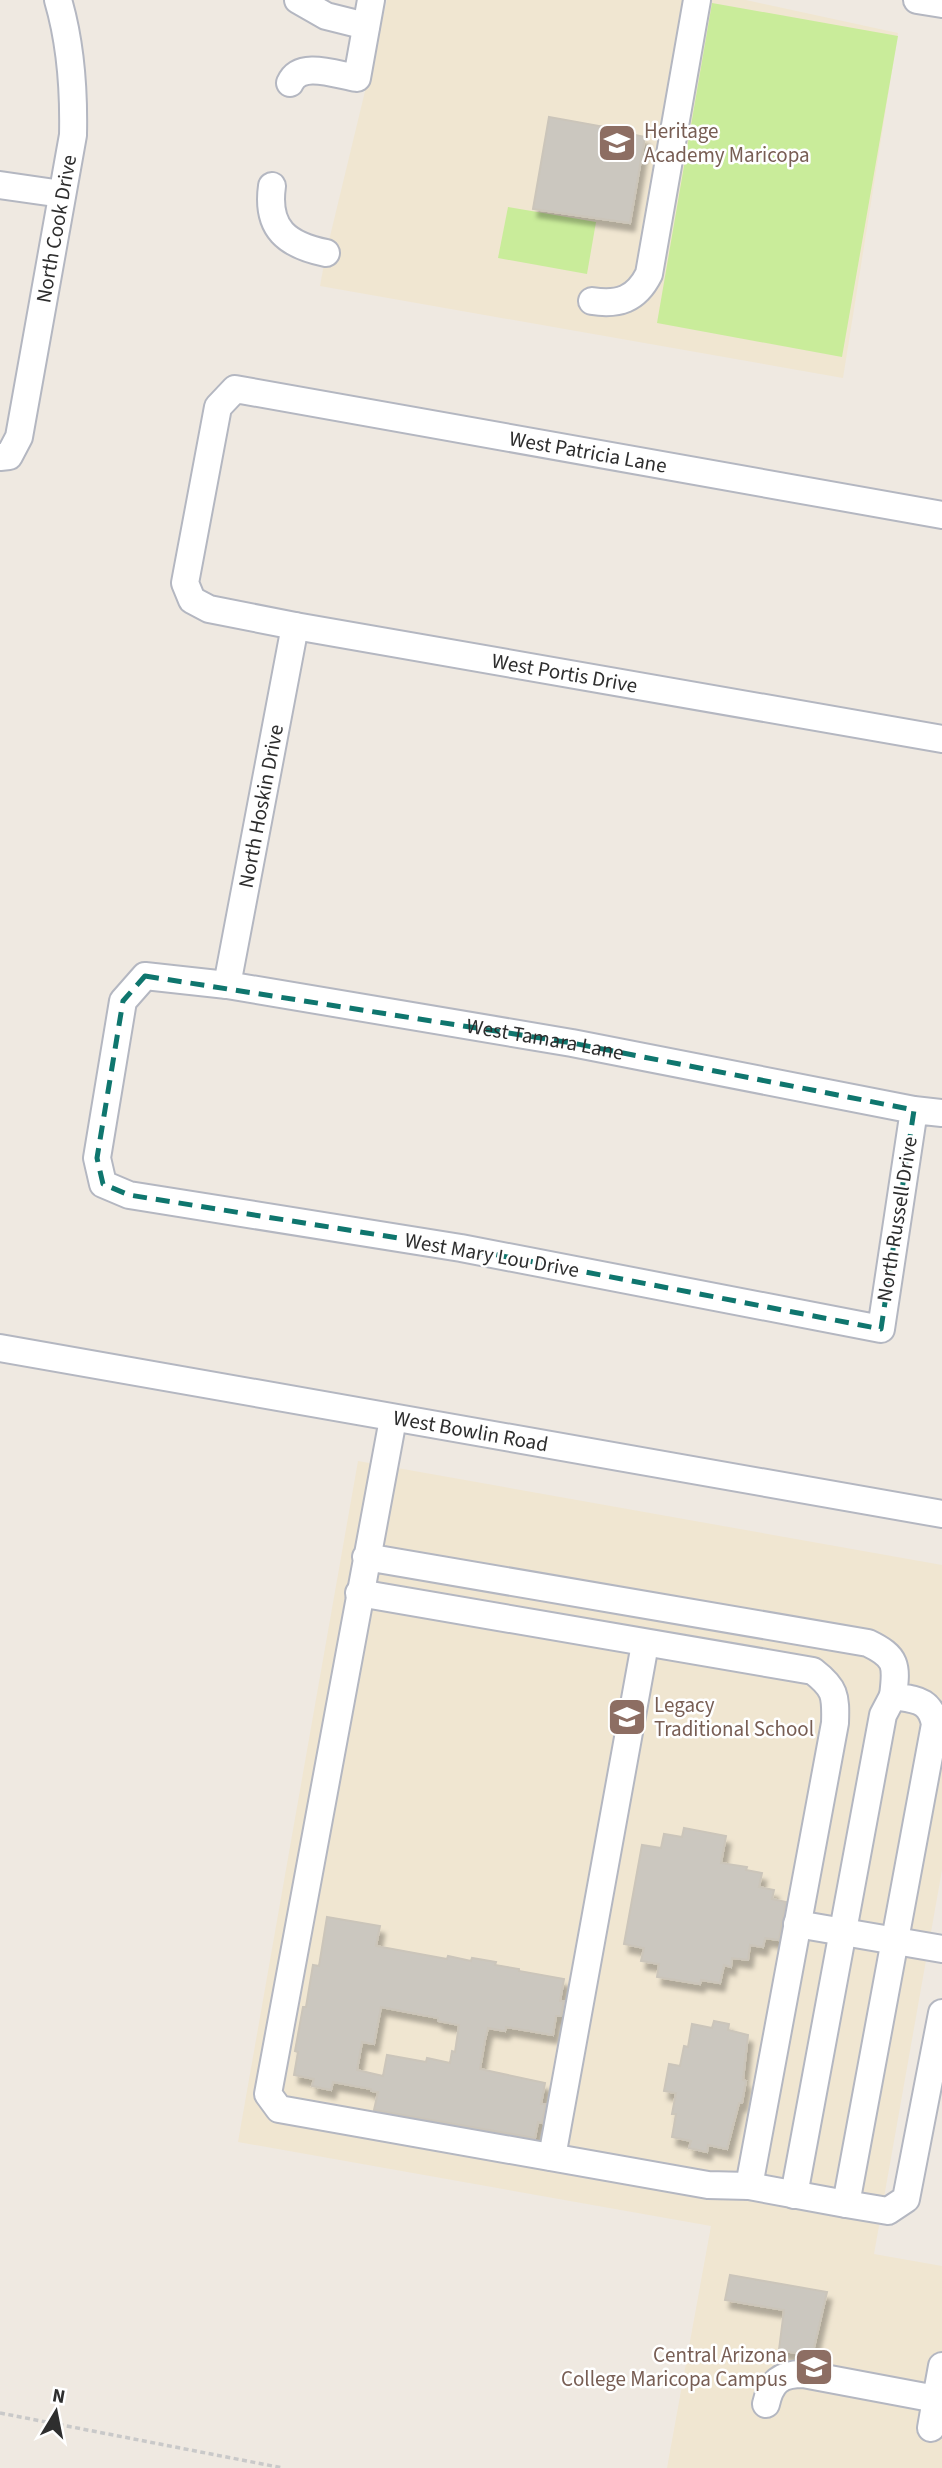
<svg xmlns="http://www.w3.org/2000/svg" width="942" height="2468" viewBox="0 0 942 2468" font-family="'Source Sans 3',sans-serif">
  <style>
    .education { fill: #f0e6d1 }
    .pitch { fill: #c9ec9a }
    .building { fill: #cbc7bf; stroke: #cbc5ba; stroke-width: 2; fill-rule: evenodd; filter: url(#shadow) }
    .lines { fill: none; stroke-linecap: round; stroke-linejoin: round }
    .minor-casing { stroke: #b4b7c1; stroke-width: 30 }
    .path { stroke: #c9c9c9; stroke-width: 3.5; stroke-dasharray: 5 3.5; stroke-linecap: butt }
    .minor { stroke: #fff; stroke-width: 26 }
    .marked { fill: none; stroke: #0f766e; stroke-width: 5; stroke-dasharray: 14 9; stroke-linejoin: round }
    .labels { text-anchor: middle; stroke-width: 5; stroke-linejoin: round; paint-order: stroke }
    .education-label { font-size: 21px; fill: #785e54; stroke: #fff; text-anchor: start }
    .street-label { font-size: 21px; fill: #2e2e2e; stroke: #fff }
  </style>
  <defs>
    <filter id="shadow"><feDropShadow dx="4.5" dy="8" stdDeviation="2" flood-color="#0004"/></filter>
  </defs>
  <rect width="100%" height="100%" fill="#efe9e1"/>
  <g class="education">
    <polygon points="387,0 746,0 898,33 843,378 320,286 326,253"/>
    <polygon points="358,1461 942,1565 942,1870 874,2254 942,2266 942,2468 667,2468 711,2226 238,2142"/>
  </g>
  <g class="pitch">
    <polygon points="712,3 898,36 842,357 657,323"/>
    <polygon points="508,207 596,222 587,274 498,258"/>
  </g>
  <g class="building">
    <polygon points="549,117 616,129 616,131 645,137 630,223 533,209"/>
    <polygon points="684,1828 726,1836 721,1863 747,1867 746,1870 762,1873 759,1887 774,1890 772,1899 786,1902 779,1940 765,1938 763,1947 750,1945 748,1960 732,1958 731,1967 724,1965 720,1983 701,1980 700,1984 657,1977 659,1964 641,1961 644,1948 624,1944 642,1845 661,1848 664,1834 682,1837"/>
    <path d="M327 1917 380 1926 376 1946 447 1959 448 1956 471 1961 472 1958 496 1962 495 1965 519 1969V1971L564 1979 560 2001H564L561 2016H556L553 2035 506 2027 505 2031 488 2028 485 2040 480 2069 545 2083 541 2104H546L542 2123 538 2122 535 2138 374 2110 378 2092 371 2091V2089L333 2082 331 2090 312 2086 314 2079 294 2075 298 2052 295 2051 303 2007H306L313 1965 319 1966ZM381 2007 438 2018V2021L459 2025 455 2052 452 2051 450 2063 427 2058 426 2062 387 2055 383 2076 357 2070 362 2042 374 2044Z"/>
    <polygon points="714,2021 729,2024 728,2030 748,2035 743,2080 746,2081 742,2103 739,2103 727,2149 708,2145 707,2152 689,2148 691,2141 672,2137 676,2114 672,2114 676,2093 664,2091 669,2064 680,2066 684,2046 688,2047 692,2024 712,2028"/>
    <polygon points="730,2275 827,2292 812,2356 779,2350 784,2310 725,2300"/>
  </g>
  <g class="lines">
    <g class="minor-casing">
      <g id="minor">
        <polyline points="298,0 326,16 366,26"/>
        <polyline points="917,0 942,4"/>
        <path d="M290 83C300 60 337 75 357 78L371 0"/>
        <polyline points="0,185 62,194"/>
        <path d="M272 186C266 229 287 245 326 253"/>
        <path d="M592 301C618 305 636 300 649 274L697 0"/>
        <path id="s1" d="M0 457 9 456 19 437 73 135C74 89 71 44 58 0"/>
        <path id="s2" d="M942 515 235 389 218 407 185 583 192 600 209 609 295 626 942 739"/>
        <path id="s3" d="M227 985 295 626"/>
        <path id="s4" d="M914 1110 881 1329 461 1248 129 1195 103 1184 97 1158 123 1001 145 976 227 985 572 1043 914 1110 942 1113"/>
        <path id="s5" d="M0 1348 942 1514"/>
        <path d="M366 1557 868 1643C897 1657 897 1665 893 1696 916 1700 930 1699 935 1724L846 2204 749 2186 708 2185 279 2109 268 2094 393 1419"/>
        <path d="M359 1593 813 1671C835 1688 836 1695 835 1723L749 2186"/>
        <polyline points="797,1924 942,1949"/>
        <polyline points="552,2157 645,1644"/>
        <polyline points="794,2195 883,1715 893,1696"/>
        <polyline points="846,2204 888,2211 906,2199 942,2013"/>
        <path d="M766 2404C771 2382 780 2374 803 2374L936 2399 942 2366"/>
        <polyline points="931,2428 936,2399 942,2400"/>
      </g>
    </g>
    <polyline class="path" points="0,2413 283,2468"/>
    <use href="#minor" class="minor"/>
  </g>
  <path class="marked" d="M145 976 572 1043 914 1110 881 1329 461 1248 129 1195 103 1184 97 1158 123 1001Z"/>
  <defs>
    <g id="school-square" transform="scale(2.0125)"><rect x="-9" y="-9" width="18" height="18" rx="4" fill="#8d6e63" stroke="#fff"/><path d="M0-5L7-2L0 1L-7-2ZM-4 1L0 2.5L4 1V4Q0 6-4 4Z" fill="#fff"/></g>
    <g id="university-square" transform="scale(2.0125)"><rect x="-9" y="-9" width="18" height="18" rx="4" fill="#8d6e63" stroke="#fff"/><path d="M0-5L7-2L0 1L-7-2ZM-4 1L0 2.5L4 1V4Q0 6-4 4Z" fill="#fff"/></g>
  </defs>
  <g fill-rule="evenodd">
    <use href="#school-square" x="617" y="143"/>
    <use href="#school-square" x="627" y="1717"/>
    <use href="#university-square" x="814" y="2367"/>
  </g>
  <g class="labels">
    <g class="education-label">
      <text x="644" y="138">Heritage<tspan x="644" dy="24">Academy Maricopa</tspan></text>
      <text x="654" y="1712">Legacy<tspan x="654" dy="24">Traditional School</tspan></text>
      <text x="787" y="2362" text-anchor="end">Central Arizona<tspan x="787" dy="24">College Maricopa Campus</tspan></text>
    </g>
    <g class="street-label">
      <text dy="7" stroke="none"><textPath href="#s1" startOffset="242">North Cook Drive</textPath></text>
      <text transform="translate(588 452) rotate(10)" y="7">West Patricia Lane</text>
      <text dy="7" stroke="none"><textPath href="#s2" startOffset="1321">West Portis Drive</textPath></text>
      <text dy="7" stroke="none"><textPath href="#s3" startOffset="182">North Hoskin Drive</textPath></text>
      <text dy="7" stroke="none"><textPath href="#s4" startOffset="1638">West Tamara Lane</textPath></text>
      <text transform="translate(897 1219) rotate(-81)" y="7">North Russell Drive</text>
      <text transform="translate(492 1255) rotate(10)" y="7">West Mary Lou Drive</text>
      <text dy="7" stroke="none"><textPath href="#s5" startOffset="478">West Bowlin Road</textPath></text>
    </g>
  </g>
  <g transform="translate(56 2412) rotate(10)" stroke="#ffffff" stroke-width="5" paint-order="stroke">
  <path d="M0-5L12 26L0 18L-12 26Z" fill="#2e2e2e"/>
  <text y="-10" font-size="19" font-weight="bold" text-anchor="middle" fill="#2e2e2e">N</text>
  </g>
</svg>
